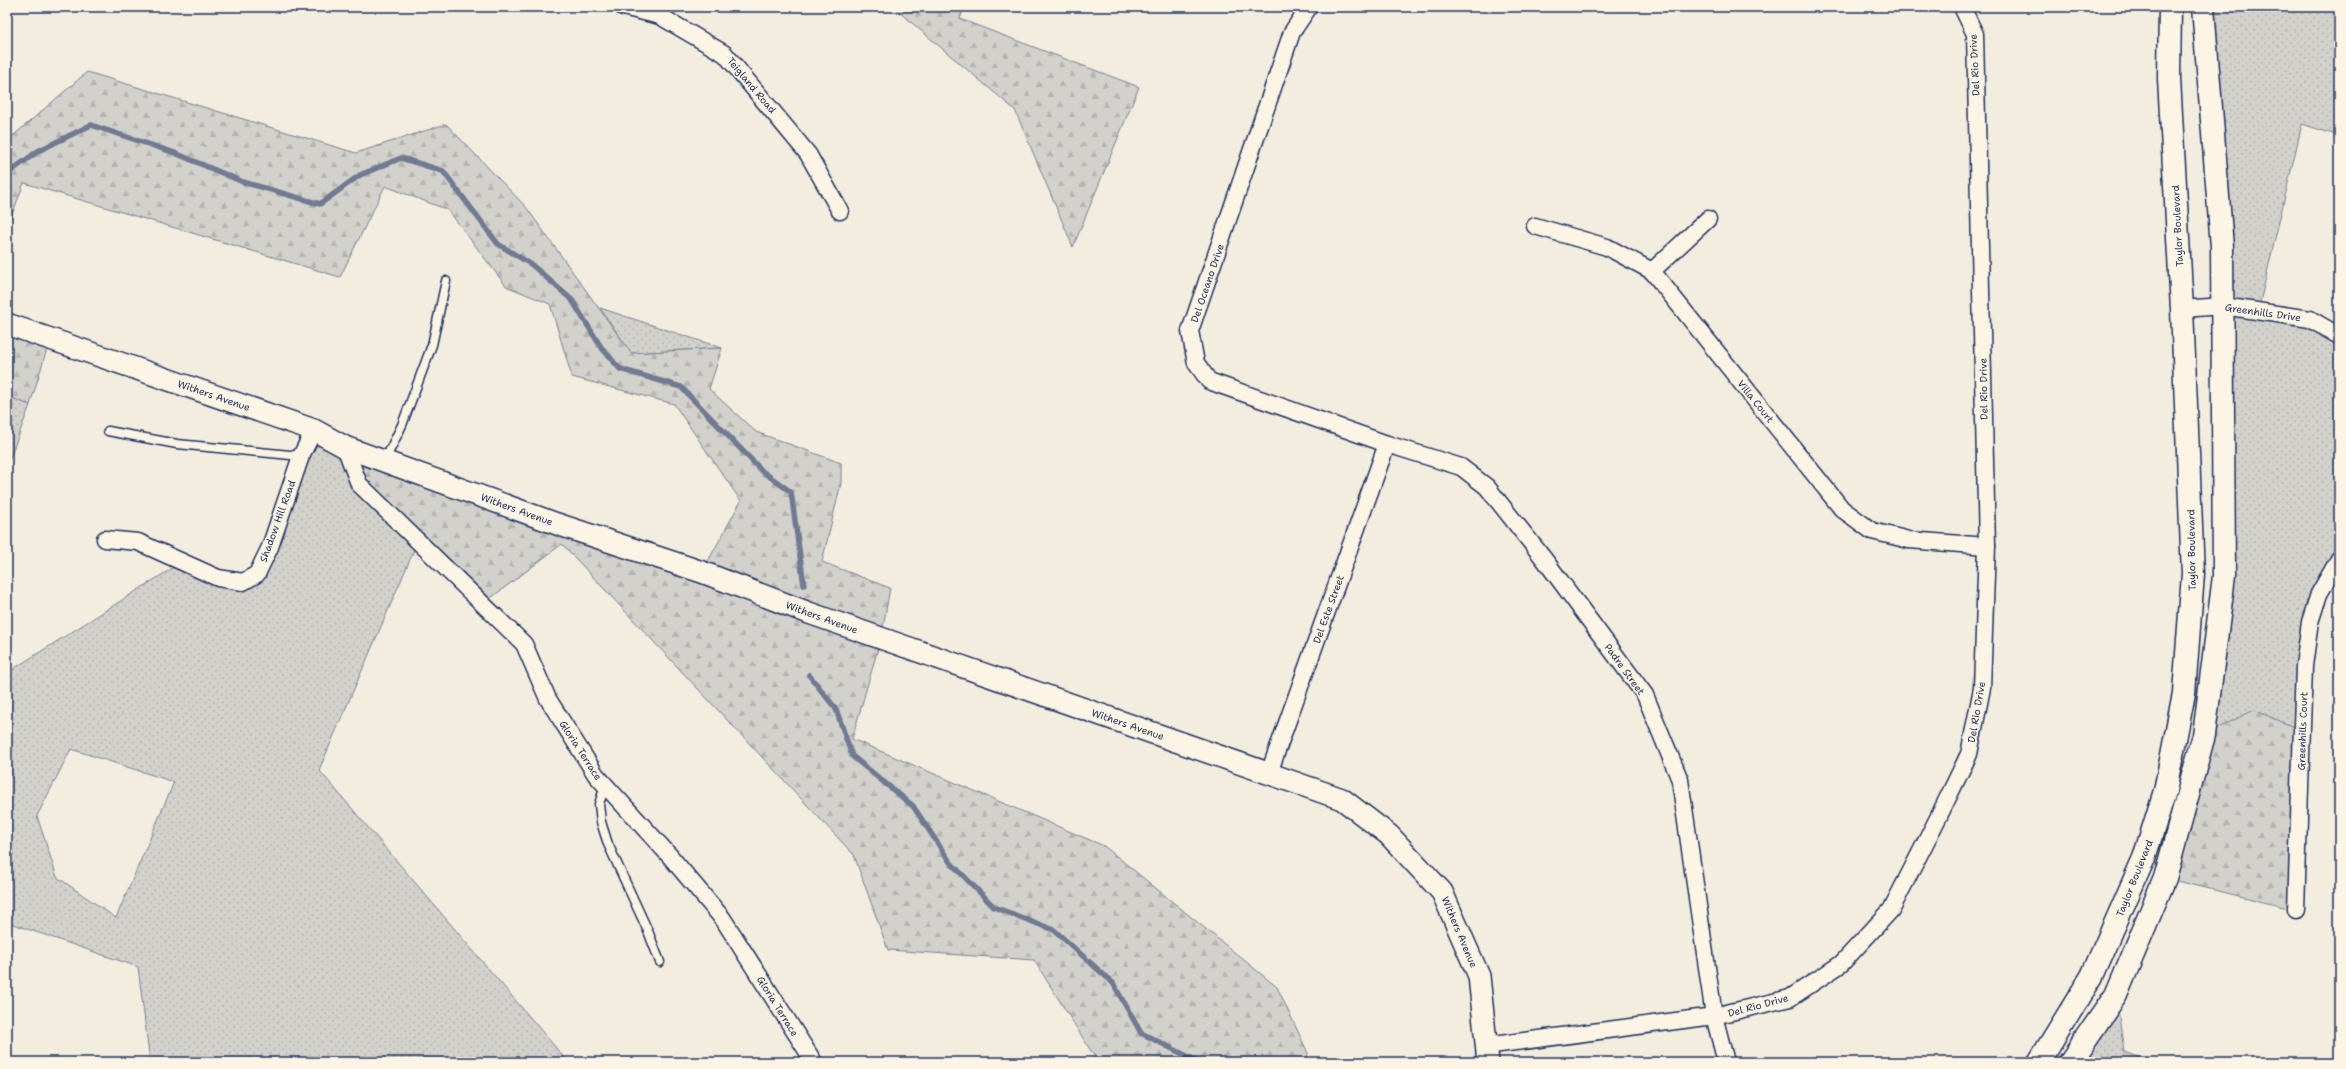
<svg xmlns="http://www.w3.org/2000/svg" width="2346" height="1069" viewBox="0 0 2346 1069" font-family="'Shantell Sans',sans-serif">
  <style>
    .grass { fill: url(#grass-dots); stroke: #778095; fill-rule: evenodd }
    .forest { fill: url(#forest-firs); stroke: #778095 }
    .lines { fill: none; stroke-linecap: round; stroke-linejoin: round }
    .stream { stroke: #707a91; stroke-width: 5.5 }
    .service-casing { stroke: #1b2f5e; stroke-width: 11 }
    .minor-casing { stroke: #1b2f5e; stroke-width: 19 }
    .tertiary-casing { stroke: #1b2f5e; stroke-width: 24 }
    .primary-casing { stroke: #1b2f5e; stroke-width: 25 }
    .service { stroke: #fcf5e5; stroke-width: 8 }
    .minor { stroke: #fcf5e5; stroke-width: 16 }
    .tertiary { stroke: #fcf5e5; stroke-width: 21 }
    .primary { stroke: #fcf5e5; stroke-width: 22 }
    .labels { text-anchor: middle; stroke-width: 3; stroke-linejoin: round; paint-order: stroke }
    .street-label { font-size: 10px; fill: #1b2f5e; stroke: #fcf5e5 }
  </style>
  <defs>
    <pattern id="grass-dots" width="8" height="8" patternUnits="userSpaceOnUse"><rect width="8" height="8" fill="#d3d1cc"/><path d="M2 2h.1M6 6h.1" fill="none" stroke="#b5b4b2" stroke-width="1.8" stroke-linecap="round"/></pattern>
    <pattern id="forest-firs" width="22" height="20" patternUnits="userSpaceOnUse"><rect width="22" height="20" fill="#d3d1cc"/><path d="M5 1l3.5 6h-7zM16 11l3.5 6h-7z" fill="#b5b4b2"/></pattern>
  </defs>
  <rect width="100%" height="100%" fill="#f3ede0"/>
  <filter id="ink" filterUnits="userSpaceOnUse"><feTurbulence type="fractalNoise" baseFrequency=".025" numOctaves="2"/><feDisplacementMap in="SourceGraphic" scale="8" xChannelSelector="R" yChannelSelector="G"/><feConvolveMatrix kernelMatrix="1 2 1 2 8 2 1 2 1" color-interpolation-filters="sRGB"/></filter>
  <g filter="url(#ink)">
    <g class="grass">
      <polygon points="2203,7 2339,7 2339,136 2302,124 2258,311 2339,336 2339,559 2319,594 2301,730 2204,735 2224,576"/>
      <polygon points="600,308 722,348 631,353"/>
      <polygon points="7,396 30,405 7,466"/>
      <path d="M314 430 345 447 418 541 319 770 568 1062H150L138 967 7 922V673L182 562 218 578 257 574ZM71 749 174 782 116 918 57 877 37 816Z"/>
      <polygon points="2116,995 2124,1052 2152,1062 2070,1062"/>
    </g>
    <g class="forest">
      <polygon points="893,7 964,7 960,19 1139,87 1073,247 1015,110"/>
      <polygon points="87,72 356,153 446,124 526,207 631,353 722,348 709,389 756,432 841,463 841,483 822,562 890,588 881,638 852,739 1104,846 1277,987 1308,1053 1306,1062 1098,1062 1034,960 888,950 854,855 562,544 483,604 359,484 345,447 702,572 741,501 674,404 572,377 550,304 506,286 448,210 385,186 340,277 24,183 7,228 7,141"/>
      <polygon points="7,324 50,339 30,405 7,396"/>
      <polygon points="2254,710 2301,730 2296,910 2165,878 2204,735"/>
    </g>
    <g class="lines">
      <g class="stream">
        <polyline points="7,174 38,151 91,125 175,153 243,182 320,204 360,175 401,158 443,171 498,244 532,265 572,300 601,347 620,369 681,387 762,471 791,492 804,585"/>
        <polyline points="809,675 836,709 852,756 913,806 950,862 994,907 1054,930 1113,983 1141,1033 1199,1062"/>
      </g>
      <g class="service-casing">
        <g id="service">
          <polyline points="108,431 177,444 301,456"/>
          <polyline points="385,460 402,425 432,345 446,281"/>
          <polyline points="605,786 599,804 601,822 608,844 648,931 660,962"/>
        </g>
      </g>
      <g class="minor-casing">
        <g id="minor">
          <polyline points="623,7 660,16 725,54 808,154 840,211"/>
          <polyline points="1309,7 1292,32 1190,331 1196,363 1209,381 1387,444 1461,467 1487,487 1544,559 1645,695 1680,780 1714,1016 1726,1062"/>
          <polyline points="1535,226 1607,247 1652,271 1842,509 1872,531 1909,540 1987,546"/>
          <polyline points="1652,271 1708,219"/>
          <polyline points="2182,309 2223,306 2310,319 2339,336"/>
          <polyline points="345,447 359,484 524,644 548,699 596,775 669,855 723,919 814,1062"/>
          <polyline points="105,539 138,542 218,578 243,582 257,574 270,547 301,456 314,430"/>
          <polyline points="1269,773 1387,444"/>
          <polyline points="2296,910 2304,666 2310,622 2319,594 2339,559"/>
          <polyline points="1485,1046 1714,1016 1790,998 1841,964 1891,910 1939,816 1969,754 1982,688 1987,546 1975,34 1962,7"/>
        </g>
      </g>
      <g class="tertiary-casing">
        <polyline id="tertiary" points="7,324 314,430 345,447 557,524 702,572 809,613 1342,799 1389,835 1442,892 1479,976 1488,1062"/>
      </g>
      <g class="primary-casing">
        <g id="primary">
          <polyline points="2039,1062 2092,976 2144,858 2165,791 2184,693 2193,574 2182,309 2169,79 2170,7"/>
          <polyline points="2070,1062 2116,995 2165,878 2204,735 2224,576 2222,247 2203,7"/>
        </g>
      </g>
      <use href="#service" class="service"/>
      <use href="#minor" class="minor"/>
      <use href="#tertiary" class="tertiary"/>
      <use href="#primary" class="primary"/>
    </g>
  </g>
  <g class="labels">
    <g class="street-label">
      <text transform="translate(1974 65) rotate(-93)" y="4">Del Rio Drive</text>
      <text transform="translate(752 85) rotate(50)" y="4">Teigland Road</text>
      <text transform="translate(2177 226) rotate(-93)" y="4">Taylor Boulevard</text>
      <text transform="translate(1207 283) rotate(-71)" y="4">Del Oceano Drive</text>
      <text transform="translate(2263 312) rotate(8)" y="4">Greenhills Drive</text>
      <text transform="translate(1983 389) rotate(-91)" y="4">Del Rio Drive</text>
      <text transform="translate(214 395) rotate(19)" y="4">Withers Avenue</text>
      <text transform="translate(1756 401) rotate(51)" y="4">Villa Court</text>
      <text transform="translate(517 509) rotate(20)" y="4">Withers Avenue</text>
      <text transform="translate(277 521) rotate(-70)" y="4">Shadow Hill Road</text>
      <text transform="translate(2191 550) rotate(-91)" y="4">Taylor Boulevard</text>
      <text transform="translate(1328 609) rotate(-70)" y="4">Del Este Street</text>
      <text transform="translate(822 617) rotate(20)" y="4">Withers Avenue</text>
      <text transform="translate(1625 669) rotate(54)" y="4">Padre Street</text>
      <text transform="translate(1976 712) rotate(-80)" y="4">Del Rio Drive</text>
      <text transform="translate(1128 724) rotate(19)" y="4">Withers Avenue</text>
      <text transform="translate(2302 731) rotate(-88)" y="4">Greenhills Court</text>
      <text transform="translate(581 750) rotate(57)" y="4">Gloria Terrace</text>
      <text transform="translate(2134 878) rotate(-68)" y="4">Taylor Boulevard</text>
      <text transform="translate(1460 932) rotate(67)" y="4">Withers Avenue</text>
      <text transform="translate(1758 1005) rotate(-15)" y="4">Del Rio Drive</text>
      <text transform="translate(778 1006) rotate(58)" y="4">Gloria Terrace</text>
    </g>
  </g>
  <rect width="2346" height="1069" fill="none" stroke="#fcf5e5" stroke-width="24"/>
  <rect x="12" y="12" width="2322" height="1045" fill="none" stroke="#1b2f5e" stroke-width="1.5" filter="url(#ink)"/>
</svg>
